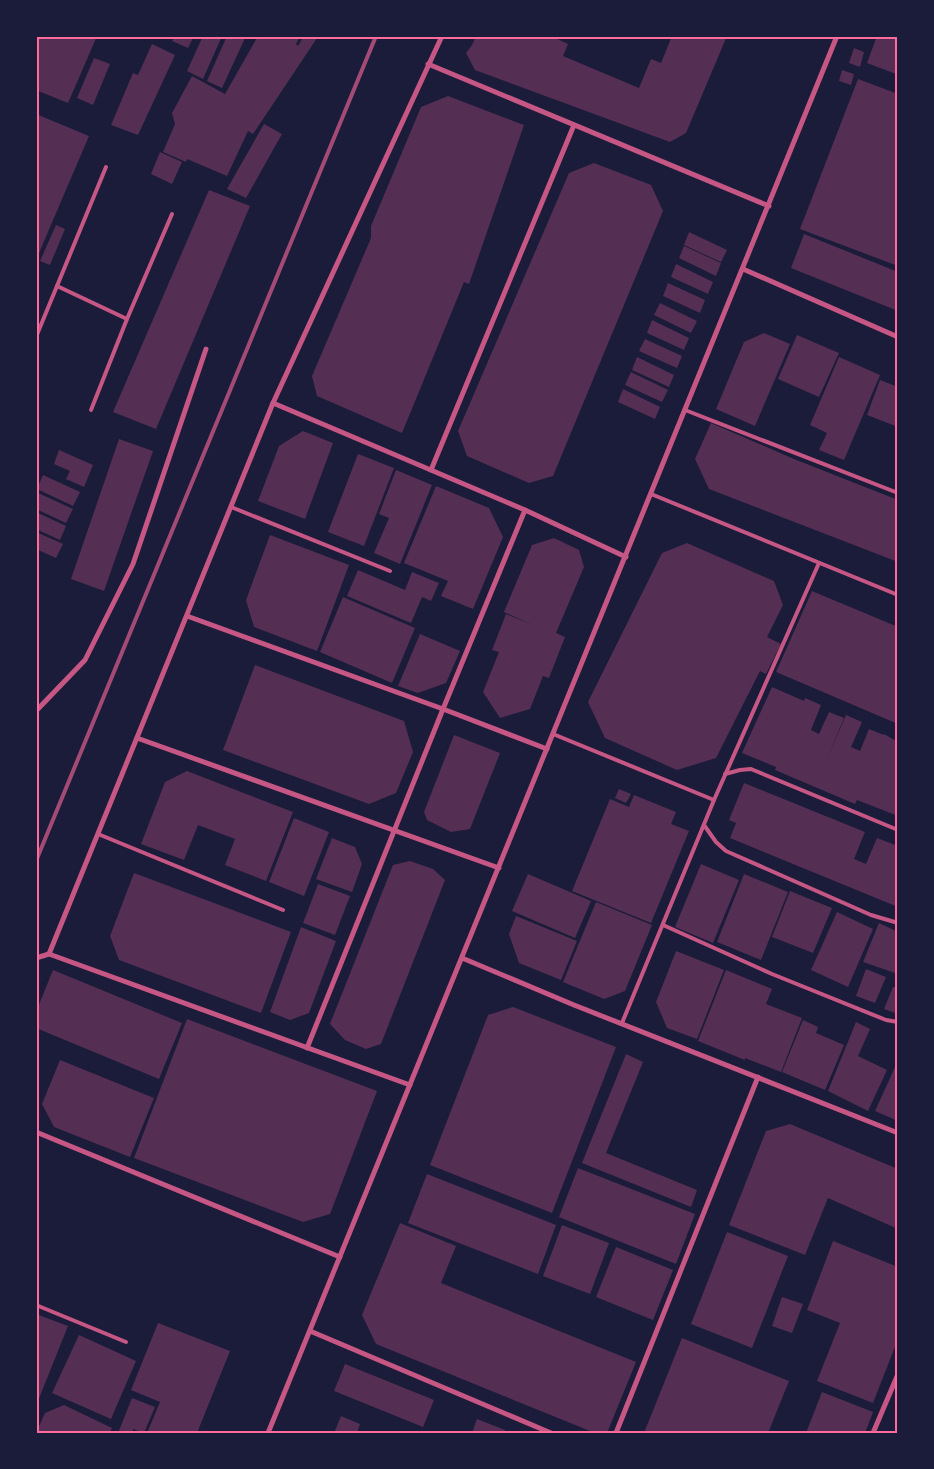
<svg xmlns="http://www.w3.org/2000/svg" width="934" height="1469" viewBox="0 0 934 1469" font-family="Bitter,serif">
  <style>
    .building { fill: #542f53 }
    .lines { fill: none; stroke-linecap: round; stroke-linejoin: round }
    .service { stroke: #c65784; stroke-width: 4 }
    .minor { stroke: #c65784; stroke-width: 5 }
    .rail { stroke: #a44b75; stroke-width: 4 }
    .neatline { fill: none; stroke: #ff6b9d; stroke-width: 2 }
  </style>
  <rect width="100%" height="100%" fill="#1b1b3a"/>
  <g class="building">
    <polygon points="36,36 97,36 68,103 36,90"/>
    <polygon points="175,36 194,36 188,48 172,41"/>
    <polygon points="203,36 222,36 203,79 187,71"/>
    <polygon points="227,36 246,36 222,88 207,81"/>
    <polygon points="258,36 280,38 280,36 300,36 296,44 298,46 304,36 314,36 317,38 253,134 248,131 227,176 187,159 186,162 163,152 175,124 172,113 192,76 225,94"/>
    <polygon points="476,36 551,36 568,44 563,56 639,88 651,59 661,63 672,36 727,36 686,133 670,142 475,70 466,53 472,45"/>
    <polygon points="877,36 898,36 898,70 896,74 867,63"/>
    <polygon points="152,44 175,55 138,135 111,125 133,73 138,75"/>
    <polygon points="854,48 864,52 860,67 849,63"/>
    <polygon points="94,58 110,64 93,105 77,98"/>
    <polygon points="842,70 854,74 851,85 839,81"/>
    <polygon points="858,79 898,94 898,266 800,229"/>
    <polygon points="448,96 524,125 469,284 464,282 402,433 317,396 312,376 371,238 371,226 421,107"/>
    <polygon points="36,114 89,136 36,260"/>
    <polygon points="264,124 282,134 246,198 227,189"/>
    <polygon points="160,152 182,162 172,184 151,174"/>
    <polygon points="594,163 651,185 663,211 553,476 529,483 467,456 458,431 569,173"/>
    <polygon points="209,190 250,206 156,429 113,412"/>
    <polygon points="56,225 65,229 50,265 40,261"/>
    <polygon points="689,232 727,250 721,262 684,245"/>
    <polygon points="804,234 898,272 898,311 791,268"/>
    <polygon points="684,246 721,263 716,276 679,258"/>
    <polygon points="676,264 713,282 708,294 671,277"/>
    <polygon points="668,283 705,300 700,313 663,296"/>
    <polygon points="660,303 697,321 691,333 654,315"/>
    <polygon points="652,320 689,338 684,350 647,333"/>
    <polygon points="764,333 790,344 755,426 716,409 744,342"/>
    <polygon points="797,335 839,353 819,397 778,379"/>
    <polygon points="645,339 682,356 677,368 639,351"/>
    <polygon points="637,357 674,375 669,387 632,370"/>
    <polygon points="839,357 880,375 844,460 819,450 827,433 810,425"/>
    <polygon points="631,372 668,390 662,402 625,385"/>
    <polygon points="880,380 898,387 898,427 867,415"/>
    <polygon points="623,389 660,407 655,419 618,402"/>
    <polygon points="711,423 794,459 898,500 898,562 709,489 695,459"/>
    <polygon points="303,431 333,443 305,519 258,501 279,446"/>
    <polygon points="119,439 153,451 104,591 71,579"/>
    <polygon points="59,450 93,465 84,487 66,479 70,471 54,464"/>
    <polygon points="358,454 394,468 364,546 328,532"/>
    <polygon points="396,470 432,485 400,564 374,553 389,518 379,514"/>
    <polygon points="43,475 80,492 73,506 37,489"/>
    <polygon points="436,486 489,508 503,537 473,609 441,596 448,581 404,563"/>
    <polygon points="36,492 73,509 66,523 36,509"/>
    <polygon points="36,512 66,526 60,540 36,529"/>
    <polygon points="36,532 63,544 56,558 36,549"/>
    <polygon points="270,535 349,565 317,651 254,627 246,600"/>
    <polygon points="554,538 579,550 584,567 556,633 565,637 549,678 543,676 530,709 500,718 483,692 499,652 492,650 506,614 533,625 504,612 532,545"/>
    <polygon points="687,543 774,581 783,605 767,637 781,644 766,674 760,671 716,758 677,770 605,738 588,702 662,553"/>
    <polygon points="358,570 405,590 412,572 439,583 431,601 422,597 411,623 347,596"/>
    <polygon points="812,591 898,627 898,724 776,672"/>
    <polygon points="343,597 415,628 392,683 320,652"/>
    <polygon points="420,634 460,651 446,683 418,693 398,686"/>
    <polygon points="255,665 404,721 413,752 396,793 369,804 223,750"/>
    <polygon points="772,687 804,701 805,698 821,705 811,730 819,734 829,712 844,718 826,761 846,715 862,722 851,747 860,751 869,729 884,735 884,734 898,742 898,816 857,800 855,804 775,770 776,767 742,753"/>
    <polygon points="454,735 500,753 470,829 451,832 427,820 424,812"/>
    <polygon points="187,771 293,812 266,881 225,865 235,839 198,825 184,860 141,844 165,782"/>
    <polygon points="744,783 865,832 854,859 866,864 877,838 898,846 898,907 730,838 736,823 729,820"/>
    <polygon points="619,789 631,794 626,803 615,798"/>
    <polygon points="634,795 676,812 671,824 689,831 651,923 572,891 610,799 629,807"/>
    <polygon points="294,818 329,832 304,896 269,882"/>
    <polygon points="332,838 355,847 362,864 352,892 316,879"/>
    <polygon points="410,861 433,869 445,880 381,1044 366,1049 345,1040 330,1024 393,865"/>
    <polygon points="701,864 739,880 713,943 675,927"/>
    <polygon points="134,873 291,932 261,1013 119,960 110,936"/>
    <polygon points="528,874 591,901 575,938 512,911"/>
    <polygon points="744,874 788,892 761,960 717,942"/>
    <polygon points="318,884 350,896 335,935 303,923"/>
    <polygon points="790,891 832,908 813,953 772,937"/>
    <polygon points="596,902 652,925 625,991 604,999 563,982"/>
    <polygon points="837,912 873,929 848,987 811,970"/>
    <polygon points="516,916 577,941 561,980 519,963 509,934"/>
    <polygon points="879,923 898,932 898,974 863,962"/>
    <polygon points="301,927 336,941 309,1013 290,1020 270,1012"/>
    <polygon points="676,951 724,970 697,1039 667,1028 656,1002"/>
    <polygon points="866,969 886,977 875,1003 856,996"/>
    <polygon points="53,970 182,1023 159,1079 36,1028 36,1012"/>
    <polygon points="726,970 772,989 766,1004 802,1018 781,1072 745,1058 745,1060 698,1041"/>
    <polygon points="893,987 898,987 898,1014 884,1009"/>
    <polygon points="513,1007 616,1047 552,1213 430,1165 488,1015"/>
    <polygon points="187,1019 377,1091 330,1214 303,1222 134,1158"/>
    <polygon points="803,1020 818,1027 816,1033 844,1045 825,1090 782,1072"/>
    <polygon points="856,1022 870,1029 858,1056 887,1070 868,1111 828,1091"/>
    <polygon points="626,1054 643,1062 606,1153 697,1190 691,1207 582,1163"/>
    <polygon points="60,1060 154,1098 130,1157 54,1127 42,1104"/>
    <polygon points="895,1067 898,1068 898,1121 875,1111"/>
    <polygon points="790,1124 898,1169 898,1229 828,1198 805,1255 729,1225 766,1131"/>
    <polygon points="578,1168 695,1214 676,1264 559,1217"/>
    <polygon points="427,1174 556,1225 538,1274 408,1223"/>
    <polygon points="400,1223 456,1246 441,1283 636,1362 607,1433 595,1433 376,1344 362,1315"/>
    <polygon points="562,1225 609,1243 590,1294 543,1276"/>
    <polygon points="727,1232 788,1256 752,1348 691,1324"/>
    <polygon points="833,1241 898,1267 898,1339 873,1403 817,1381 840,1323 807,1310"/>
    <polygon points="616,1247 673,1270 653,1320 596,1297"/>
    <polygon points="782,1297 803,1304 792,1333 772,1326"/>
    <polygon points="36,1314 68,1326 36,1406"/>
    <polygon points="158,1323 230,1351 197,1433 147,1433 160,1402 131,1390"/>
    <polygon points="79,1335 136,1361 111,1419 52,1393"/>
    <polygon points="682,1338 789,1381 768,1433 644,1433"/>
    <polygon points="345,1364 434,1400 423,1427 334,1391"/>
    <polygon points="822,1392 873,1412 865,1433 806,1433"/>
    <polygon points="132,1398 155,1407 144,1433 133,1429 132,1433 118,1433"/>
    <polygon points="64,1405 112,1428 110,1433 36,1433 45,1413"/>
    <polygon points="341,1416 360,1424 357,1433 334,1433"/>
    <polygon points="477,1419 505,1430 504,1433 472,1433"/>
  </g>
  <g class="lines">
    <g class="service">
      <polyline points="57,286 127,319 172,214"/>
      <polyline points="36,337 106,167"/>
      <polyline points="91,410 127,319"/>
      <polyline points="685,410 898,493"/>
      <polyline points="651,494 898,595"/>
      <polyline points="231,507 390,571"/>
      <polyline points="553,734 714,800"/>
      <polyline points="725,774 740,770 751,769 898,830"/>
      <polyline points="704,825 716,842 726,851 871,915 898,923"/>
      <polyline points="98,834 283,910"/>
      <polyline points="663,925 772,974 886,1020 898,1022"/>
      <polyline points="622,1023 714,800 819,563"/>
      <polyline points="36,1305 126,1342"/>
    </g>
    <g class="minor">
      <polyline points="428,64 769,206"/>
      <polyline points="743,269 898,337"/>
      <polyline points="273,403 525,510 626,557"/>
      <polyline points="431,470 574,125"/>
      <polyline points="525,510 443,709 547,749"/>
      <polyline points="187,616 443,709 307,1048"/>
      <polyline points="36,711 85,660 133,564 206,349"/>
      <polyline points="137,738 499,868"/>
      <polyline points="36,958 49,954"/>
      <polyline points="462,958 574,1005 898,1133"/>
      <polyline points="410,1085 49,954 273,403 442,36"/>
      <polyline points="36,1132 340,1257"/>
      <polyline points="310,1331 551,1433"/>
      <polyline points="268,1433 837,36"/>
      <polyline points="616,1433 758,1077"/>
      <polyline points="873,1433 898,1374"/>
    </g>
    <polyline class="rail" points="36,861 376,36"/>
  </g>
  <rect width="934" height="1469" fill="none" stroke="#1b1b3a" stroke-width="75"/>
  <rect x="38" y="38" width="858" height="1394" class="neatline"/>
</svg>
